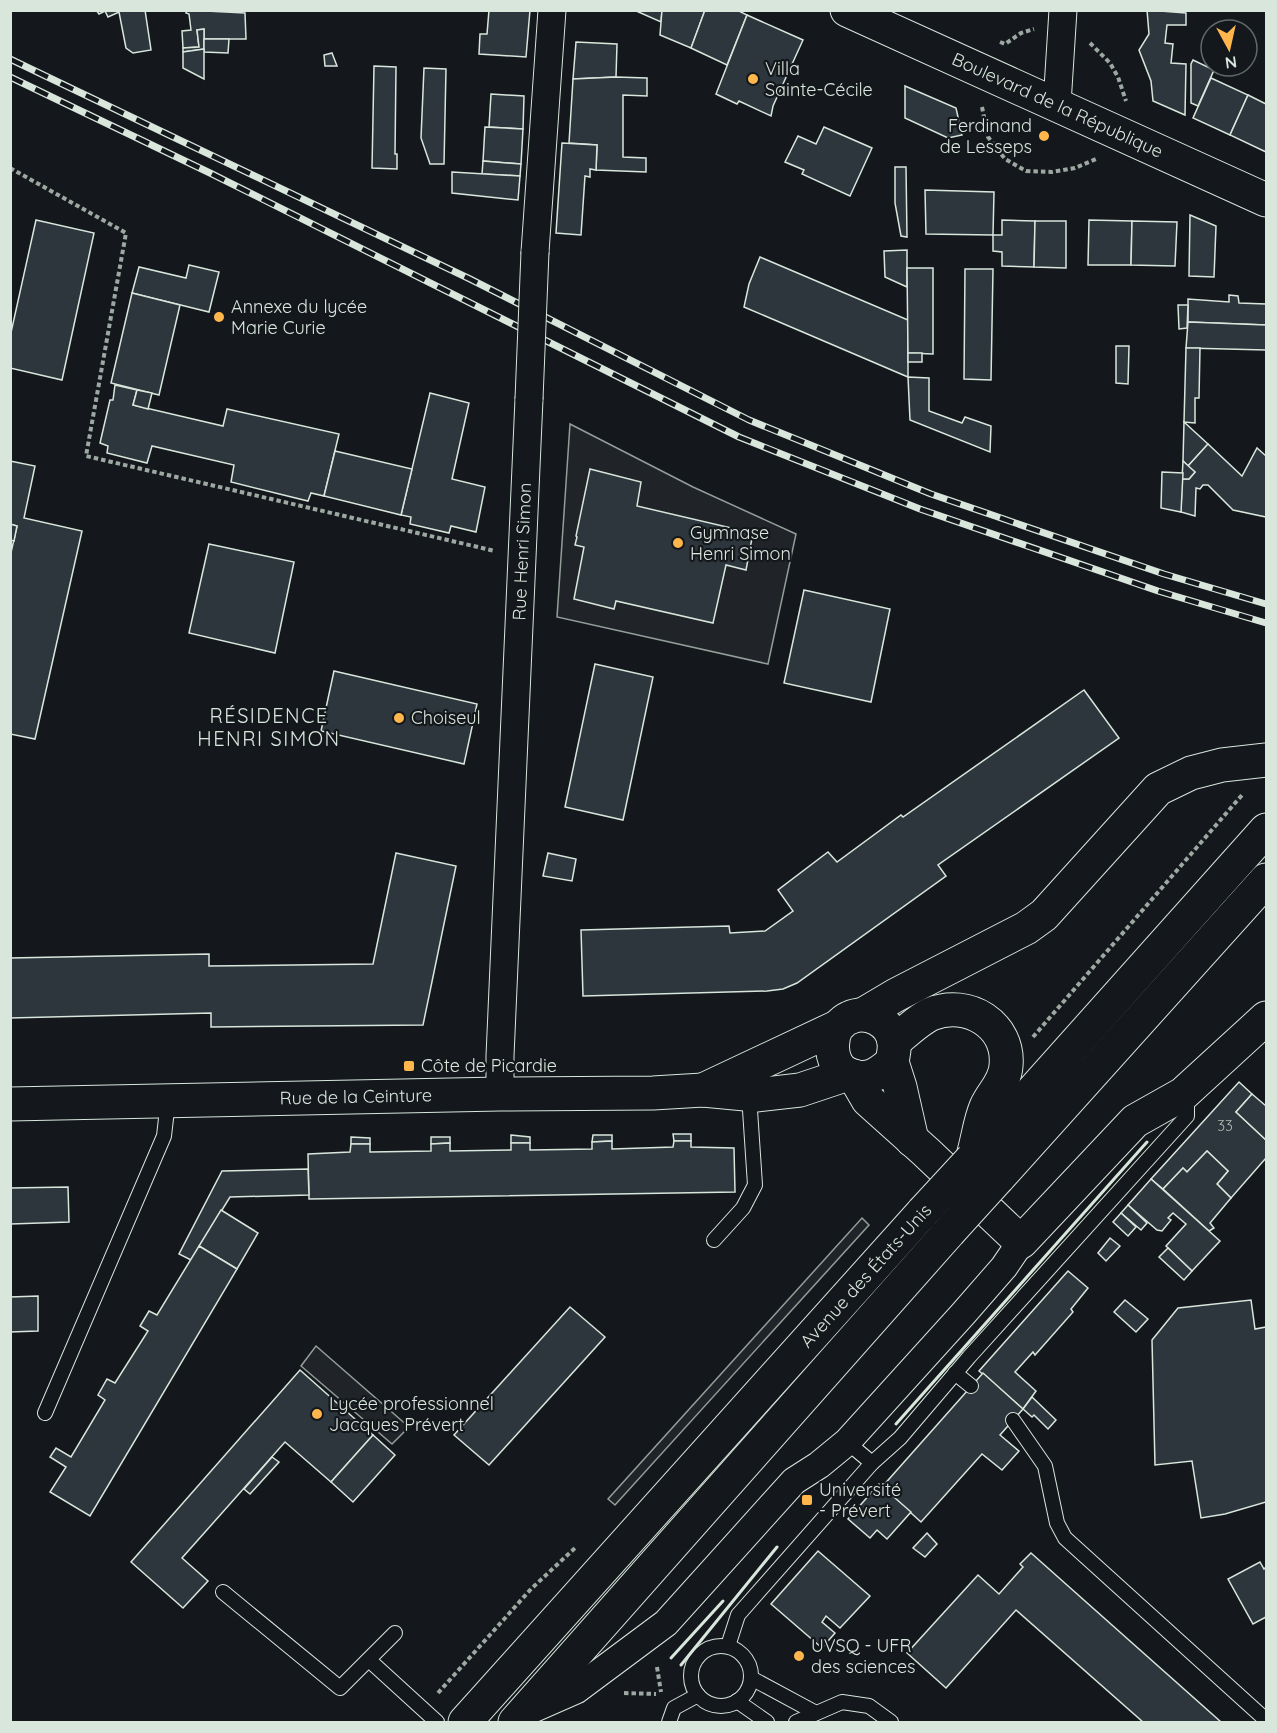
<svg xmlns="http://www.w3.org/2000/svg" width="1277" height="1733" viewBox="0 0 1277 1733" font-family="Quicksand,sans-serif">
  <style>
    .green { fill: #202428; stroke: #939e99; stroke-width: 1.5 }
    .building { fill: #2c363c; stroke: #d8e6dc; stroke-width: 1.5 }
    .lines { fill: none; stroke-linecap: round; stroke-linejoin: round }
    .lane-casing { stroke: #d8e6dc; stroke-width: 16 }
    .street-casing { stroke: #d8e6dc; stroke-width: 29 }
    .secondary-casing { stroke: #d8e6dc; stroke-width: 35 }
    .primary-casing { stroke: #d8e6dc; stroke-width: 35 }
    .path { stroke: #9da8a2; stroke-width: 4; stroke-dasharray: 4.5 3; stroke-linecap: butt }
    .lane { stroke: #14181c; stroke-width: 14 }
    .street { stroke: #14181c; stroke-width: 27 }
    .secondary { stroke: #14181c; stroke-width: 33 }
    .primary { stroke: #14181c; stroke-width: 33 }
    .rail-casing { stroke: #d8e6dc; stroke-width: 7 }
    .rail { stroke: #14181c; stroke-width: 4.5; stroke-dasharray: 14; stroke-linecap: butt }
    .street-bridge-casing { stroke: #d8e6dc; stroke-width: 29; stroke-linecap: butt }
    .primary-bridge-casing { stroke: #d8e6dc; stroke-width: 35; stroke-linecap: butt }
    .street-bridge { stroke: #14181c; stroke-width: 27 }
    .primary-bridge { stroke: #14181c; stroke-width: 33 }
    .wall { stroke: #d8e6dc; stroke-width: 3 }
    .poi-dot { fill: #ffb74d; stroke: #14181c; stroke-width: 2 }
    .labels { text-anchor: middle; stroke-width: 4.5; stroke-linejoin: round; paint-order: stroke }
    .number-label { font-size: 15px; fill: #adbab4 }
    .poi-label { font-size: 18px; fill: #d8e6dc; stroke: #14181c; text-anchor: start }
    .street-label { font-size: 18px; fill: #d8e6dc; stroke: #14181c }
    .neighbourhood-label { font-size: 20px; letter-spacing: 1.5px; fill: #d8e6dc; stroke: #14181c }
  </style>
  <rect width="100%" height="100%" fill="#14181c"/>
  <g class="green">
    <polygon points="570,424 693,487 796,534 768,664 557,617"/>
    <polygon points="862,1218 869,1225 615,1505 608,1499"/>
    <polygon points="316,1346 409,1427 392,1444 301,1366"/>
  </g>
  <g class="building">
    <polygon points="96,10 145,10 151,50 133,53 126,48 119,12 108,17 105,11 99,14"/>
    <polygon points="186,10 245,13 246,39 204,39 204,29 197,30 199,47 183,48 182,31 191,30 189,14 186,13"/>
    <polygon points="489,10 530,10 526,57 479,54 480,34 487,34"/>
    <polygon points="634,10 662,10 661,22"/>
    <polygon points="662,10 705,10 691,48 660,35"/>
    <polygon points="705,10 737,10 747,15 727,65 691,48"/>
    <polygon points="1147,10 1186,13 1186,25 1167,25 1165,43 1173,44 1171,63 1186,64 1185,115 1153,101 1151,81 1139,50 1149,34"/>
    <polygon points="747,15 803,40 773,106 771,116 739,101 737,104 716,94"/>
    <polygon points="204,29 204,49 183,52 183,48 199,47 197,30"/>
    <polygon points="204,39 229,39 228,53 204,52"/>
    <polygon points="576,42 617,44 616,77 573,79"/>
    <polygon points="204,49 204,79 183,68 183,52"/>
    <polygon points="332,53 337,66 325,66 324,55"/>
    <polygon points="1193,60 1214,70 1198,106 1191,103 1191,64"/>
    <polygon points="374,66 396,67 395,154 397,154 397,169 372,168"/>
    <polygon points="424,68 446,69 444,164 430,164 421,138"/>
    <polygon points="616,77 647,78 647,96 623,95 623,157 646,158 646,172 596,170 597,145 569,143 573,79"/>
    <polygon points="1211,78 1248,95 1230,135 1193,118"/>
    <polygon points="905,86 956,108 962,135 948,138 905,118"/>
    <polygon points="491,94 524,96 523,129 489,127"/>
    <polygon points="1248,95 1266,104 1266,152 1230,135"/>
    <polygon points="485,127 523,129 521,164 483,161"/>
    <polygon points="824,127 872,148 850,196 802,174 804,170 785,162 798,136 816,144"/>
    <polygon points="562,143 597,145 596,170 590,169 590,177 585,176 581,235 556,233"/>
    <polygon points="483,161 521,164 520,176 482,174"/>
    <polygon points="895,167 906,167 907,237 901,236 895,203"/>
    <polygon points="452,172 520,176 518,200 452,193"/>
    <polygon points="925,190 994,192 993,235 926,234"/>
    <polygon points="1190,215 1216,226 1214,277 1189,276"/>
    <polygon points="36,220 94,233 62,380 10,368 10,337"/>
    <polygon points="1002,220 1035,221 1034,267 1002,266 1002,252 993,251 993,235 1002,235"/>
    <polygon points="1089,220 1132,221 1131,265 1088,265"/>
    <polygon points="1035,221 1066,221 1066,268 1034,267"/>
    <polygon points="1132,221 1177,222 1175,266 1131,265"/>
    <polygon points="907,250 907,287 885,277 884,251"/>
    <polygon points="760,257 908,320 908,377 744,307 749,284"/>
    <polygon points="189,265 219,272 209,312 132,293 139,267 186,278"/>
    <polygon points="907,268 933,268 933,354 908,353"/>
    <polygon points="965,269 993,269 991,380 964,379"/>
    <polygon points="132,293 180,305 159,395 111,383"/>
    <polygon points="1229,295 1238,296 1239,303 1266,304 1266,325 1188,322 1188,299 1229,302"/>
    <polygon points="1178,305 1188,305 1187,328 1179,329"/>
    <polygon points="1188,322 1266,325 1266,350 1186,348"/>
    <polygon points="1116,346 1129,346 1128,384 1116,383"/>
    <polygon points="1186,348 1200,348 1199,398 1195,398 1195,423 1184,422"/>
    <rect x="908" y="353" width="14" height="9"/>
    <polygon points="908,377 929,378 929,411 962,423 965,417 991,426 990,452 910,420"/>
    <polygon points="115,385 137,390 133,405 223,426 227,409 339,434 324,496 311,493 308,501 231,482 234,465 152,446 147,463 107,453 108,446 100,443 110,400 113,400"/>
    <polygon points="137,390 152,393 148,409 133,405"/>
    <polygon points="430,393 469,403 452,479 485,487 476,532 451,526 449,533 410,524 411,517 401,515"/>
    <polygon points="1184,422 1208,444 1188,466 1183,461"/>
    <polygon points="1208,444 1242,476 1257,448 1266,456 1266,517 1233,510 1208,485 1203,485 1200,489 1196,488 1195,516 1181,512 1182,479 1189,479 1195,472 1188,466"/>
    <polygon points="335,451 412,469 401,515 324,496"/>
    <polygon points="10,461 35,466 24,518 82,531 35,739 10,734 10,557 17,526 10,524"/>
    <polygon points="1183,461 1195,472 1189,479 1182,479"/>
    <polygon points="590,469 641,482 637,506 753,533 746,570 726,565 713,623 616,601 614,609 574,599 584,547 575,545 577,537 576,536"/>
    <polygon points="1162,472 1183,473 1181,512 1161,508"/>
    <polygon points="10,524 17,526 14,541 10,540"/>
    <polygon points="209,544 294,562 275,653 189,633"/>
    <polygon points="804,590 890,609 871,702 784,683"/>
    <polygon points="595,664 653,677 623,820 565,807"/>
    <polygon points="334,671 477,704 464,764 321,731"/>
    <polygon points="1084,690 1119,738 938,865 946,876 797,983 783,989 767,991 583,996 581,930 729,926 730,933 765,931 793,911 778,890 828,852 837,862 901,815 903,817"/>
    <polygon points="396,853 456,866 423,1025 211,1027 211,1013 10,1018 10,958 209,954 209,966 373,964"/>
    <polygon points="548,853 576,859 572,881 543,876"/>
    <polygon points="1239,1082 1252,1094 1236,1112 1266,1140 1266,1158 1231,1198 1217,1184 1228,1171 1207,1151 1187,1172 1183,1168 1163,1189 1151,1179"/>
    <polygon points="1252,1094 1266,1106 1266,1140 1236,1112"/>
    <polygon points="673,1134 691,1134 691,1141 674,1141"/>
    <polygon points="511,1135 530,1137 530,1143 511,1143"/>
    <polygon points="593,1135 612,1135 612,1141 592,1142"/>
    <polygon points="351,1137 370,1138 370,1144 351,1144"/>
    <polygon points="431,1137 450,1137 450,1143 431,1144"/>
    <polygon points="612,1141 612,1149 673,1147 674,1141 691,1141 691,1147 734,1148 735,1192 309,1199 308,1154 350,1152 351,1144 370,1144 370,1152 431,1151 431,1144 450,1143 450,1151 511,1150 511,1143 530,1143 530,1150 592,1149 592,1142"/>
    <polygon points="1207,1151 1228,1171 1217,1184 1231,1198 1210,1223 1214,1228 1209,1231 1163,1189 1183,1168 1187,1172"/>
    <polygon points="308,1169 309,1195 230,1197 191,1260 179,1254 222,1171"/>
    <polygon points="1151,1179 1220,1241 1192,1271 1166,1246 1186,1224 1173,1213 1168,1218 1171,1220 1162,1231 1157,1230 1128,1205"/>
    <polygon points="68,1187 69,1222 11,1224 11,1188"/>
    <polygon points="1128,1205 1147,1223 1141,1230 1121,1213"/>
    <polygon points="221,1210 258,1233 237,1269 199,1246"/>
    <polygon points="1121,1213 1136,1227 1128,1236 1113,1222"/>
    <polygon points="1110,1238 1120,1246 1106,1261 1098,1253"/>
    <polygon points="199,1246 237,1269 90,1516 50,1492 66,1467 50,1457 56,1448 71,1457 105,1400 98,1395 107,1379 115,1383 148,1331 140,1326 149,1311 157,1315"/>
    <polygon points="1168,1248 1192,1271 1184,1280 1159,1257"/>
    <polygon points="1068,1271 1088,1288 1071,1309 1073,1312 1035,1355 1033,1352 1015,1372 1036,1391 1023,1409 979,1371"/>
    <polygon points="38,1296 38,1331 10,1332 10,1297"/>
    <polygon points="1125,1300 1148,1319 1136,1332 1114,1312"/>
    <polygon points="1251,1300 1255,1329 1266,1327 1266,1502 1225,1514 1201,1518 1192,1461 1155,1465 1152,1340 1178,1308"/>
    <polygon points="570,1307 605,1337 489,1465 454,1435"/>
    <polygon points="300,1370 373,1435 331,1482 285,1442 182,1558 208,1581 183,1608 131,1562"/>
    <polygon points="983,1373 1023,1409 1000,1435 1019,1451 1002,1470 982,1454 921,1522 882,1487"/>
    <polygon points="1032,1397 1056,1420 1048,1429 1034,1415 1032,1417 1023,1409"/>
    <polygon points="373,1435 395,1455 353,1502 331,1482"/>
    <polygon points="272,1457 279,1462 250,1494 244,1489"/>
    <polygon points="879,1484 911,1512 887,1539 877,1530 870,1538 848,1519"/>
    <polygon points="927,1533 937,1544 925,1557 913,1548"/>
    <polygon points="818,1551 870,1596 840,1628 826,1616 822,1622 835,1633 822,1648 771,1604"/>
    <polygon points="1031,1553 1221,1722 1143,1722 1016,1610 946,1688 907,1653 978,1575 999,1594 1023,1567 1020,1564"/>
    <polygon points="1260,1562 1264,1569 1266,1567 1266,1617 1253,1624 1228,1579"/>
  </g>
  <g class="lines">
    <g class="lane-casing">
      <g id="lane">
        <polyline points="714,1240 743,1208 755,1185 749,1095"/>
        <polyline points="955,1373 971,1386"/>
        <polyline points="45,1413 164,1136 168,1101"/>
        <polyline points="1013,1420 1045,1466 1057,1523 1065,1538 1266,1720"/>
        <polyline points="847,1442 872,1463"/>
        <polyline points="223,1592 340,1688 395,1633"/>
        <polyline points="728,1646 738,1615 872,1463 900,1438 969,1357 1187,1116 1187,1103 1183,1094"/>
        <circle cx="721" cy="1676" r="30"/>
        <polyline points="369,1660 437,1722"/>
        <polyline points="751,1678 816,1713"/>
        <polyline points="737,1701 767,1722"/>
        <polyline points="669,1722 674,1708 698,1695"/>
        <polyline points="796,1722 842,1702 869,1706 891,1722"/>
      </g>
    </g>
    <g class="street-casing">
      <g id="street">
        <polyline points="1057,104 1063,10"/>
        <polyline points="535,252 552,10"/>
        <path id="s1" d="M500 1094V1056L529 399"/>
        <polyline points="526,1712 576,1690 666,1623 794,1481 819,1465 847,1442 963,1314 1004,1267 1021,1242"/>
      </g>
    </g>
    <g class="secondary-casing">
      <g id="secondary">
        <path id="s2" d="M847 10 1266 200"/>
        <polyline points="892,1062 900,1087 912,1140"/>
        <polyline points="854,1076 868,1100 926,1152 1021,1242 1135,1121 1183,1094 1266,1018"/>
        <path d="M703 1090 837 1027C841 1024 845 1019 849 1018 868 1009 891 1022 894 1042 895 1049 893 1056 892 1062 885 1068 878 1075 868 1077 837 1083 825 1051 837 1027"/>
        <path id="s3" d="M10 1104 500 1094 653 1093 703 1090 756 1095 800 1090 848 1074"/>
      </g>
    </g>
    <g class="primary-casing">
      <g id="primary">
        <polyline points="864,1014 896,995 1026,928 1044,915 1158,789 1191,773 1222,765 1266,760"/>
        <path d="M894 1042C905 1033 918 1020 931 1014 968 999 1010 1025 1006 1066 1005 1083 992 1093 986 1107 980 1121 978 1138 974 1152"/>
        <polyline points="972,1159 1266,830"/>
        <polyline points="998,1178 1266,880"/>
        <polyline points="465,1722 923,1212"/>
        <polyline points="515,1722 949,1232"/>
      </g>
    </g>
    <g class="path">
      <polyline points="1000,42 1005,44 1021,33 1034,29"/>
      <polyline points="1090,43 1110,63 1118,77 1126,101"/>
      <polyline points="982,107 988,137 1005,159 1026,171 1052,172 1075,168 1096,159"/>
      <polyline points="10,168 126,233 86,456 495,551"/>
      <polyline points="1033,1037 1242,795"/>
      <polyline points="657,1667 661,1692"/>
      <polyline points="438,1693 531,1589 575,1548"/>
      <polyline points="624,1693 656,1694"/>
    </g>
    <use href="#lane" class="lane"/>
    <use href="#street" class="street"/>
    <use href="#secondary" class="secondary"/>
    <use href="#primary" class="primary"/>
    <g class="rail-casing">
      <g id="rail">
        <polyline points="10,59 470,279 749,420 931,494 1164,574 1266,604"/>
        <polyline points="10,77 210,173 739,437 920,509 1158,591 1266,623"/>
      </g>
    </g>
    <use href="#rail" class="rail"/>
    <g class="street-bridge-casing">
      <polyline id="street-bridge" points="529,399 535,252"/>
    </g>
    <g class="primary-bridge-casing">
      <g id="primary-bridge">
        <polyline points="923,1212 972,1159"/>
        <polyline points="949,1232 998,1178"/>
      </g>
    </g>
    <use href="#street-bridge" class="street-bridge"/>
    <use href="#primary-bridge" class="primary-bridge"/>
    <g class="wall">
      <polyline points="896,1424 1147,1142"/>
      <polyline points="671,1658 723,1601"/>
      <polyline points="681,1665 777,1547"/>
    </g>
  </g>
  <g class="poi-dot">
    <circle cx="753" cy="79" r="6"/>
    <circle cx="1044" cy="136" r="6"/>
    <circle cx="219" cy="317" r="6"/>
    <circle cx="678" cy="543" r="6"/>
    <circle cx="399" cy="718" r="6"/>
    <rect x="403" y="1060" width="12" height="12" rx="3"/>
    <circle cx="317" cy="1414" r="6"/>
    <rect x="801" y="1494" width="12" height="12" rx="3"/>
    <circle cx="799" cy="1656" r="6"/>
  </g>
  <g class="labels">
    <g class="number-label">
      <text x="1225" y="1131">33</text>
    </g>
    <g class="poi-label">
      <text x="765" y="75">Villa<tspan x="765" dy="21">Sainte-Cécile</tspan></text>
      <text x="1032" y="132" text-anchor="end">Ferdinand<tspan x="1032" dy="21">de Lesseps</tspan></text>
      <text x="231" y="313">Annexe du lycée<tspan x="231" dy="21">Marie Curie</tspan></text>
      <text x="690" y="539">Gymnase<tspan x="690" dy="21">Henri Simon</tspan></text>
      <text x="411" y="724">Choiseul</text>
      <text x="421" y="1072">Côte de Picardie</text>
      <text x="329" y="1410">Lycée professionnel<tspan x="329" dy="21">Jacques Prévert</tspan></text>
      <text x="819" y="1496">Université<tspan x="819" dy="21">- Prévert</tspan></text>
      <text x="811" y="1652">UVSQ - UFR<tspan x="811" dy="21">des sciences</tspan></text>
    </g>
    <g class="street-label">
      <text dy="6" stroke="none"><textPath href="#s2" startOffset="231">Boulevard de la République</textPath></text>
      <text dy="6" stroke="none"><textPath href="#s1" startOffset="543">Rue Henri Simon</textPath></text>
      <text dy="6" stroke="none"><textPath href="#s3" startOffset="346">Rue de la Ceinture</textPath></text>
      <text transform="translate(866 1276) rotate(-48)" y="6">Avenue des États-Unis</text>
    </g>
    <g class="neighbourhood-label">
      <text x="269" y="723">RÉSIDENCE<tspan x="269" dy="23">HENRI SIMON</tspan></text>
    </g>
  </g>
  <rect width="1277" height="1733" fill="none" stroke="#d8e6dc" stroke-width="24"/>
  <g transform="translate(1229 48) rotate(172)"><circle r="28" fill="#14181c" stroke="#626a69" stroke-width="1.5"/>
  <path d="M0-4.5L10 22L0 15L-10 22Z" fill="#ffb74d"/>
  <text y="-9" font-size="16" font-weight="bold" text-anchor="middle" fill="#d8e6dc">N</text>
  </g>
</svg>
